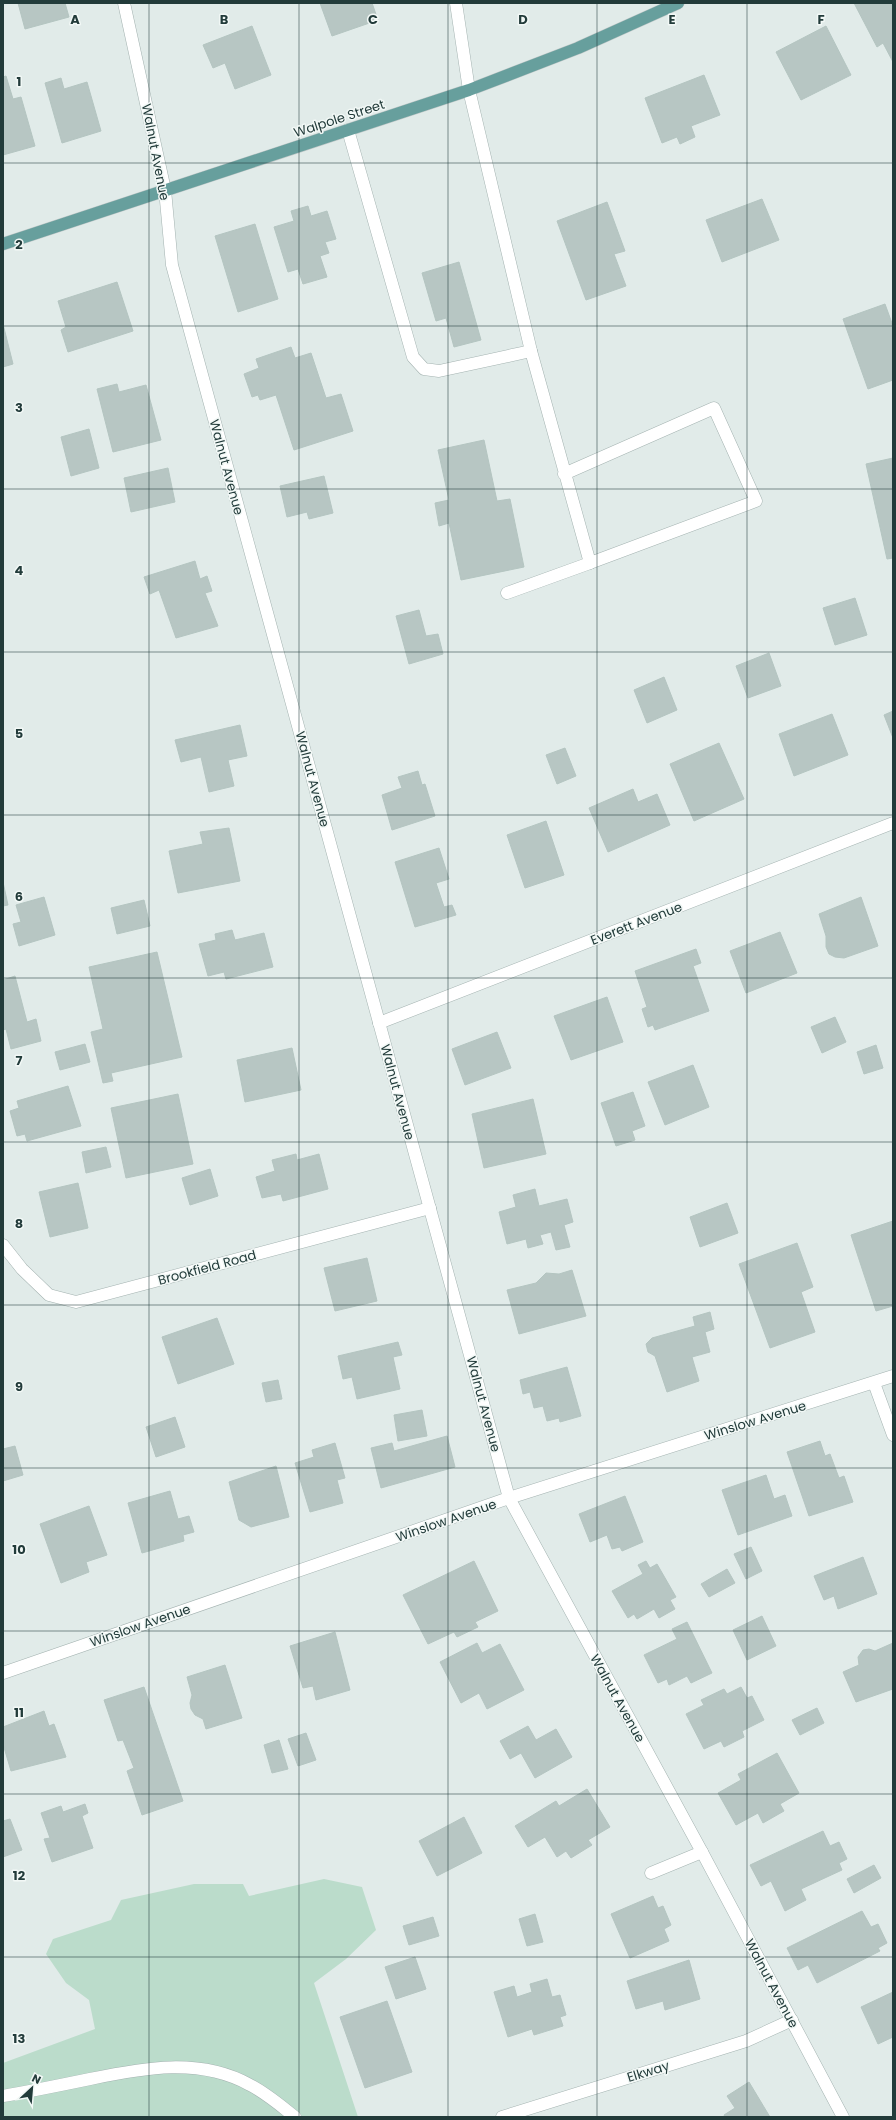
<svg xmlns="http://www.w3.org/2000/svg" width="896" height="2120" viewBox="0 0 896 2120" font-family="Poppins,sans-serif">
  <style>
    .green { fill: #bbdccb }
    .building { fill: #b7c6c3; stroke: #b4c5c1 }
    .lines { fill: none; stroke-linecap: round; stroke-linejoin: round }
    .minor-casing { stroke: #a4b3b1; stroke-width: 13 }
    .major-casing { stroke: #c1c8c8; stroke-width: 13 }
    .minor { stroke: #fff; stroke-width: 12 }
    .major { stroke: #679f9d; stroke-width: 12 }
    .grid { fill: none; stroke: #223b3a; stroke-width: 1; stroke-opacity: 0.55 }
    .labels { text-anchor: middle; stroke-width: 3; stroke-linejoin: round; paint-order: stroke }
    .street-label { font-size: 13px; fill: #223b3a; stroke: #f2f8f6 }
    .grid-label { font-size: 13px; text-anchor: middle; font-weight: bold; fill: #223b3a; stroke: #f2f8f6; stroke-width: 3; stroke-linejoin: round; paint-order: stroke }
  </style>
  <rect width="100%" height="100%" fill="#e1ebe9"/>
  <polygon class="green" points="324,1879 362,1887 376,1930 346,1959 314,1983 358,2117 3,2117 3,2063 95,2029 89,2000 66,1983 46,1954 53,1939 111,1920 121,1900 194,1884 243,1884 249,1896"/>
  <g class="building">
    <polygon points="18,3 65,3 69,17 25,29"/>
    <polygon points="320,3 372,3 378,20 332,36"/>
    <polygon points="854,3 893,3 893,62 883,43 877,47"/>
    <polygon points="252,26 271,75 235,89 225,63 213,68 203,45"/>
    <polygon points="826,26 851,75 801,100 776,52"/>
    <polygon points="704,75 720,115 691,126 695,137 680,144 677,137 662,143 645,98"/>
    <polygon points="6,76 13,99 21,97 35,146 3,155 3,77"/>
    <polygon points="61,78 64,89 87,82 101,131 62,143 45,83"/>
    <polygon points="762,199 779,240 722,262 706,220"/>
    <polygon points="607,202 625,251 614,254 626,286 586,300 557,221"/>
    <polygon points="308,206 311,216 327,211 336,239 325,242 329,253 320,256 327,277 303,284 298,269 288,272 274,227 294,221 291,211"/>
    <polygon points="255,224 278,299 238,312 215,236"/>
    <polygon points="459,262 481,340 454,347 446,318 436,321 422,273"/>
    <polygon points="117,282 133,331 68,352 61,330 66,327 58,301"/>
    <polygon points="885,304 893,326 893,380 868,389 843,319"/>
    <polygon points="3,324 13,364 3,367"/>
    <polygon points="291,347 295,358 311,353 326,398 341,394 353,431 294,450 276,395 260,400 258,395 252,397 244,374 259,368 256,359"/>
    <polygon points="117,384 119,392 146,385 161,440 113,452 97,389"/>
    <polygon points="89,429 99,468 71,476 61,437"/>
    <polygon points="484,440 497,501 510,499 524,567 461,580 449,523 439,526 435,503 449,500 438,450"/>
    <polygon points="893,458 893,558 887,559 866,464"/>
    <polygon points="168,468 175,502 131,512 124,478"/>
    <polygon points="324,476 333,513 309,519 307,512 287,517 280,486"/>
    <polygon points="195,561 200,579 207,576 212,591 205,593 218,626 176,638 159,590 150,594 144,577"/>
    <polygon points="855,598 867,635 835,645 823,608"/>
    <polygon points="419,610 426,636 438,634 443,654 409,664 396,616"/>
    <polygon points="769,653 781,686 748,698 736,666"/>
    <polygon points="664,677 677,710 647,723 634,690"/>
    <polygon points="893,711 893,738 884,715"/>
    <polygon points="832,714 848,755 794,776 779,734"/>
    <polygon points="240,725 247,756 228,760 234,786 209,792 201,757 181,762 175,740"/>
    <polygon points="719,743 744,799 694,821 670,764"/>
    <polygon points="565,748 576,776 557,784 546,755"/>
    <polygon points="418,771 422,785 425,784 435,816 392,830 382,795 402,788 398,777"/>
    <polygon points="633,789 638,802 657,794 670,825 608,852 589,808"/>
    <polygon points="546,821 564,875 525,888 507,835"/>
    <polygon points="229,828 240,881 178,893 169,851 203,844 200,832"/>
    <polygon points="439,848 449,879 436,883 444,907 452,905 456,915 415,927 395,862"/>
    <polygon points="3,882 8,905 3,906"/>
    <polygon points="44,897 55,935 19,946 13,924 21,922 16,905"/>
    <polygon points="861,897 878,946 844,958 835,957 829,954 826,947 826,936 819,914"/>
    <polygon points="144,900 150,926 117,934 111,908"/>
    <polygon points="232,930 235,940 264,933 273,967 226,979 224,972 208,976 199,944 216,940 215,934"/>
    <polygon points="780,932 797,973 746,993 730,951"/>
    <polygon points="696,949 701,963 693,966 709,1011 655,1030 653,1025 648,1027 642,1009 647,1007 635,971"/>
    <polygon points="157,952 182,1057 111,1073 113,1081 103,1083 91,1032 103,1029 89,967"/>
    <polygon points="15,976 27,1022 36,1019 41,1041 11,1049 6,1029 3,1030 3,980"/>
    <polygon points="607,997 623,1042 571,1060 554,1016"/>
    <polygon points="835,1017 846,1042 822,1053 811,1027"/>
    <polygon points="497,1032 511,1068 465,1085 452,1049"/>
    <polygon points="85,1044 90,1062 60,1070 55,1052"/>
    <polygon points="876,1045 883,1068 864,1074 857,1052"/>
    <polygon points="292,1048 301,1090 245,1102 237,1060"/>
    <polygon points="693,1065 709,1107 665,1125 648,1082"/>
    <polygon points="68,1086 81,1126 27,1141 25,1134 17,1136 10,1111 19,1108 17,1101"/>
    <polygon points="633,1092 645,1126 632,1131 635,1140 616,1146 601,1103"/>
    <polygon points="178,1094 193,1164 126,1178 111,1108"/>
    <polygon points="533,1099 546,1154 484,1168 472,1114"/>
    <polygon points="106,1147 111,1167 86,1173 82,1152"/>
    <polygon points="296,1154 297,1160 319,1154 328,1189 283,1201 281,1194 262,1198 256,1177 275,1171 272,1160"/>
    <polygon points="210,1169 218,1196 190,1205 182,1178"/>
    <polygon points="78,1183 88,1228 50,1237 39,1192"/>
    <polygon points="535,1189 539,1206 567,1199 573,1222 564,1225 570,1247 556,1250 551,1232 540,1235 543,1244 528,1248 526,1239 507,1244 499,1212 516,1207 513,1195"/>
    <polygon points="727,1203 738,1233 700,1247 690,1217"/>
    <polygon points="893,1221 893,1306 876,1311 851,1235"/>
    <polygon points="797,1243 813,1287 801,1292 815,1332 770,1348 739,1264"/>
    <polygon points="367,1258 377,1301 335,1311 324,1268"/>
    <polygon points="572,1270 586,1316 519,1334 507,1290 536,1283 546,1273 559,1274"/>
    <polygon points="710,1312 714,1329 705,1332 710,1352 692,1357 699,1381 667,1392 655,1356 648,1352 646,1344 652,1338 695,1326 693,1317"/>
    <polygon points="217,1318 234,1364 178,1384 162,1337"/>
    <polygon points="398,1342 402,1355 393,1357 400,1389 357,1399 352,1377 343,1379 338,1356"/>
    <polygon points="567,1367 581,1416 560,1422 559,1418 547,1421 543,1406 534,1408 530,1392 523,1394 520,1380"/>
    <polygon points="278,1380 282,1399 266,1402 262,1383"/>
    <polygon points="422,1410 427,1436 398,1441 394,1415"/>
    <polygon points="175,1417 185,1447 156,1457 146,1427"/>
    <polygon points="447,1436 455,1467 381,1488 371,1448 392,1443 394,1451"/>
    <polygon points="820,1441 825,1456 830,1454 839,1478 844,1476 853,1502 809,1516 787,1452"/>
    <polygon points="335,1443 345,1478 337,1480 343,1503 310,1512 295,1463 314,1457 312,1450"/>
    <polygon points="15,1446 23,1475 3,1481 3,1449"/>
    <polygon points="276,1466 289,1517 251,1527 239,1520 229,1482"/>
    <polygon points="766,1475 774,1499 785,1495 792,1516 738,1535 722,1490"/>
    <polygon points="170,1491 178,1519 189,1516 194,1532 183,1535 184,1541 142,1553 128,1503"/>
    <polygon points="625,1496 643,1542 622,1551 620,1547 612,1549 607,1535 590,1542 579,1514"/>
    <polygon points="89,1506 107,1555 86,1562 89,1572 61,1583 40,1524"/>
    <polygon points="751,1547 762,1571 746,1579 734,1554"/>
    <polygon points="863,1557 877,1594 838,1609 834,1596 824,1600 814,1576"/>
    <polygon points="474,1561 498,1611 475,1622 478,1627 457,1637 454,1632 428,1644 403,1595"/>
    <polygon points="646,1561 650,1568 657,1564 676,1597 670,1600 675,1609 659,1618 654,1609 637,1619 634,1614 628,1618 612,1591 643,1574 638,1565"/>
    <polygon points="727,1569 735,1583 709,1597 701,1584"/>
    <polygon points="762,1616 776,1646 747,1660 733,1630"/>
    <polygon points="687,1622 712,1673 691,1683 687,1676 669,1685 667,1679 658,1683 644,1655 677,1639 672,1629"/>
    <polygon points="335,1632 350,1690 316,1700 313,1686 303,1688 290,1646"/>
    <polygon points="477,1643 482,1653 500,1644 524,1690 487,1709 479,1693 461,1703 440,1662"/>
    <polygon points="893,1643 893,1689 856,1702 843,1672 859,1665 858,1657 863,1650 869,1649 875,1651"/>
    <polygon points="225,1665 242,1718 206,1729 203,1719 195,1715 191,1709 190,1703 192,1695 187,1677"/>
    <polygon points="144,1687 183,1801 142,1815 127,1771 134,1768 123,1740 118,1741 104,1700"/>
    <polygon points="741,1687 747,1698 752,1696 764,1720 742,1731 744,1737 724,1747 721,1741 704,1749 686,1714 704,1705 701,1700 724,1689 727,1694"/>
    <polygon points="817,1708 824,1723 800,1735 792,1720"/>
    <polygon points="44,1711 49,1726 54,1724 66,1757 11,1771 3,1744 3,1727"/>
    <polygon points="528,1726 536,1740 556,1729 572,1757 535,1778 521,1753 510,1759 500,1741"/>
    <polygon points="306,1733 316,1760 298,1766 288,1739"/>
    <polygon points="279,1740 288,1769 272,1773 264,1745"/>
    <polygon points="777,1753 799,1793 780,1804 784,1811 763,1823 758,1813 736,1825 718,1793 741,1780 738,1774"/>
    <polygon points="587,1789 610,1827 588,1840 592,1845 571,1858 566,1851 557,1857 545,1837 528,1847 515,1826 556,1801 559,1806"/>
    <polygon points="85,1804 88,1813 82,1816 93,1848 52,1862 44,1839 50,1838 41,1813 61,1806 63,1812"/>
    <polygon points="464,1817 482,1853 437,1876 419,1841"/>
    <polygon points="10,1819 22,1850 3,1857 3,1821"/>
    <polygon points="823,1831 830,1846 839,1842 847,1859 839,1863 842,1870 801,1889 806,1900 785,1911 771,1881 761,1886 750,1865"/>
    <polygon points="874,1865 881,1878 854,1893 847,1879"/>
    <polygon points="653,1896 658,1908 663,1906 671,1925 664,1929 669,1941 630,1958 611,1914"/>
    <polygon points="862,1911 871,1927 878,1924 887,1943 878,1948 880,1951 817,1983 808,1965 798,1970 787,1948"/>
    <polygon points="535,1914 543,1942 527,1946 519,1919"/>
    <polygon points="433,1917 439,1936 409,1945 403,1926"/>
    <polygon points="415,1957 426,1989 396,1999 385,1967"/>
    <polygon points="689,1960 700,1999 665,2010 663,2001 636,2009 627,1981"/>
    <polygon points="547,1979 552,1997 560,1995 566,2015 560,2017 563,2026 534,2035 532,2029 508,2037 494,1992 514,1986 517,1997 532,1992 530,1984"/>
    <polygon points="893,1992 893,2037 878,2044 861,2007"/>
    <polygon points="387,2001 412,2072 365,2088 340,2017"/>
    <polygon points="749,2082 770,2117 725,2117 724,2115 735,2108 727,2096"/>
  </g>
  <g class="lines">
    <g class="minor-casing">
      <g id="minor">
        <polyline points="124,3 165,190 172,265 509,1498 702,1852 843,2117"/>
        <polyline points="456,3 469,90 531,351 590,563 756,501 714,408 564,474"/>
        <polyline points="348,130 413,357 424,369 439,371 531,351"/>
        <polyline points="507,593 590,563"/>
        <polyline points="379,1023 893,823"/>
        <polyline points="3,1245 22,1269 49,1295 76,1302 430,1208"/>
        <polyline points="874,1383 893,1435"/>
        <polyline points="3,1673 509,1498 893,1376"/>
        <polyline points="651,1873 702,1852"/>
        <path d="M3 2096C32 2091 61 2085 90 2079 143 2068 200 2057 250 2085 266 2093 281 2106 295 2117"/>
        <polyline points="502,2117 746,2041 792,2020"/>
      </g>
    </g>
    <g class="major-casing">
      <polyline id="major" points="3,244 469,90 578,48 678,3"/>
    </g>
    <use href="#minor" class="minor"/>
    <use href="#major" class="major"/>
  </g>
  <path class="grid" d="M149 3V2117M299 3V2117M448 3V2117M597 3V2117M747 3V2117M3 163H893M3 326H893M3 489H893M3 652H893M3 815H893M3 978H893M3 1142H893M3 1305H893M3 1468H893M3 1631H893M3 1794H893M3 1957H893"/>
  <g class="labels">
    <g class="street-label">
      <text transform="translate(339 118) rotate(-18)" y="5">Walpole Street</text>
      <text transform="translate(156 152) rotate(79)" y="5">Walnut Avenue</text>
      <text transform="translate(227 467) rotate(75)" y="5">Walnut Avenue</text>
      <text transform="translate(313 779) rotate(75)" y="5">Walnut Avenue</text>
      <text transform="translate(636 923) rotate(-21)" y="5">Everett Avenue</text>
      <text transform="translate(398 1092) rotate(75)" y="5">Walnut Avenue</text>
      <text transform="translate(207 1267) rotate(-15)" y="5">Brookfield Road</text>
      <text transform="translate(484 1404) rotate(75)" y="5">Walnut Avenue</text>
      <text transform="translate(755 1420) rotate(-17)" y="5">Winslow Avenue</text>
      <text transform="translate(446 1520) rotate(-19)" y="5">Winslow Avenue</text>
      <text transform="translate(140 1625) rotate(-19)" y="5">Winslow Avenue</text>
      <text transform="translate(618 1698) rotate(61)" y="5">Walnut Avenue</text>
      <text transform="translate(772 1983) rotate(62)" y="5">Walnut Avenue</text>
      <text transform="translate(648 2071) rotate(-17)" y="5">Elkway</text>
    </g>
  </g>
  <g class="grid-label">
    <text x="75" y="24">A</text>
    <text x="224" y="24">B</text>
    <text x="373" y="24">C</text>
    <text x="523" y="24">D</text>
    <text x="672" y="24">E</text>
    <text x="821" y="24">F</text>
    <text x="19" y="86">1</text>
    <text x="19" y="249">2</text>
    <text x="19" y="412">3</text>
    <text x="19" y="575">4</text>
    <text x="19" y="738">5</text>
    <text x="19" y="901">6</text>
    <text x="19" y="1065">7</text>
    <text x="19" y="1228">8</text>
    <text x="19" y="1391">9</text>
    <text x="19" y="1554">10</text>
    <text x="19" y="1717">11</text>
    <text x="19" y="1880">12</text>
    <text x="19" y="2043">13</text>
  </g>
  <rect width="896" height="2120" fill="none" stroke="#223b3a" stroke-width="8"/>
  <g transform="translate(32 2088) rotate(26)" stroke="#f2f8f6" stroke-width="3" paint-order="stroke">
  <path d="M0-3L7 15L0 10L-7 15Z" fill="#223b3a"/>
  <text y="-6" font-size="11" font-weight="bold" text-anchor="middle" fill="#223b3a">N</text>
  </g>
</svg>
